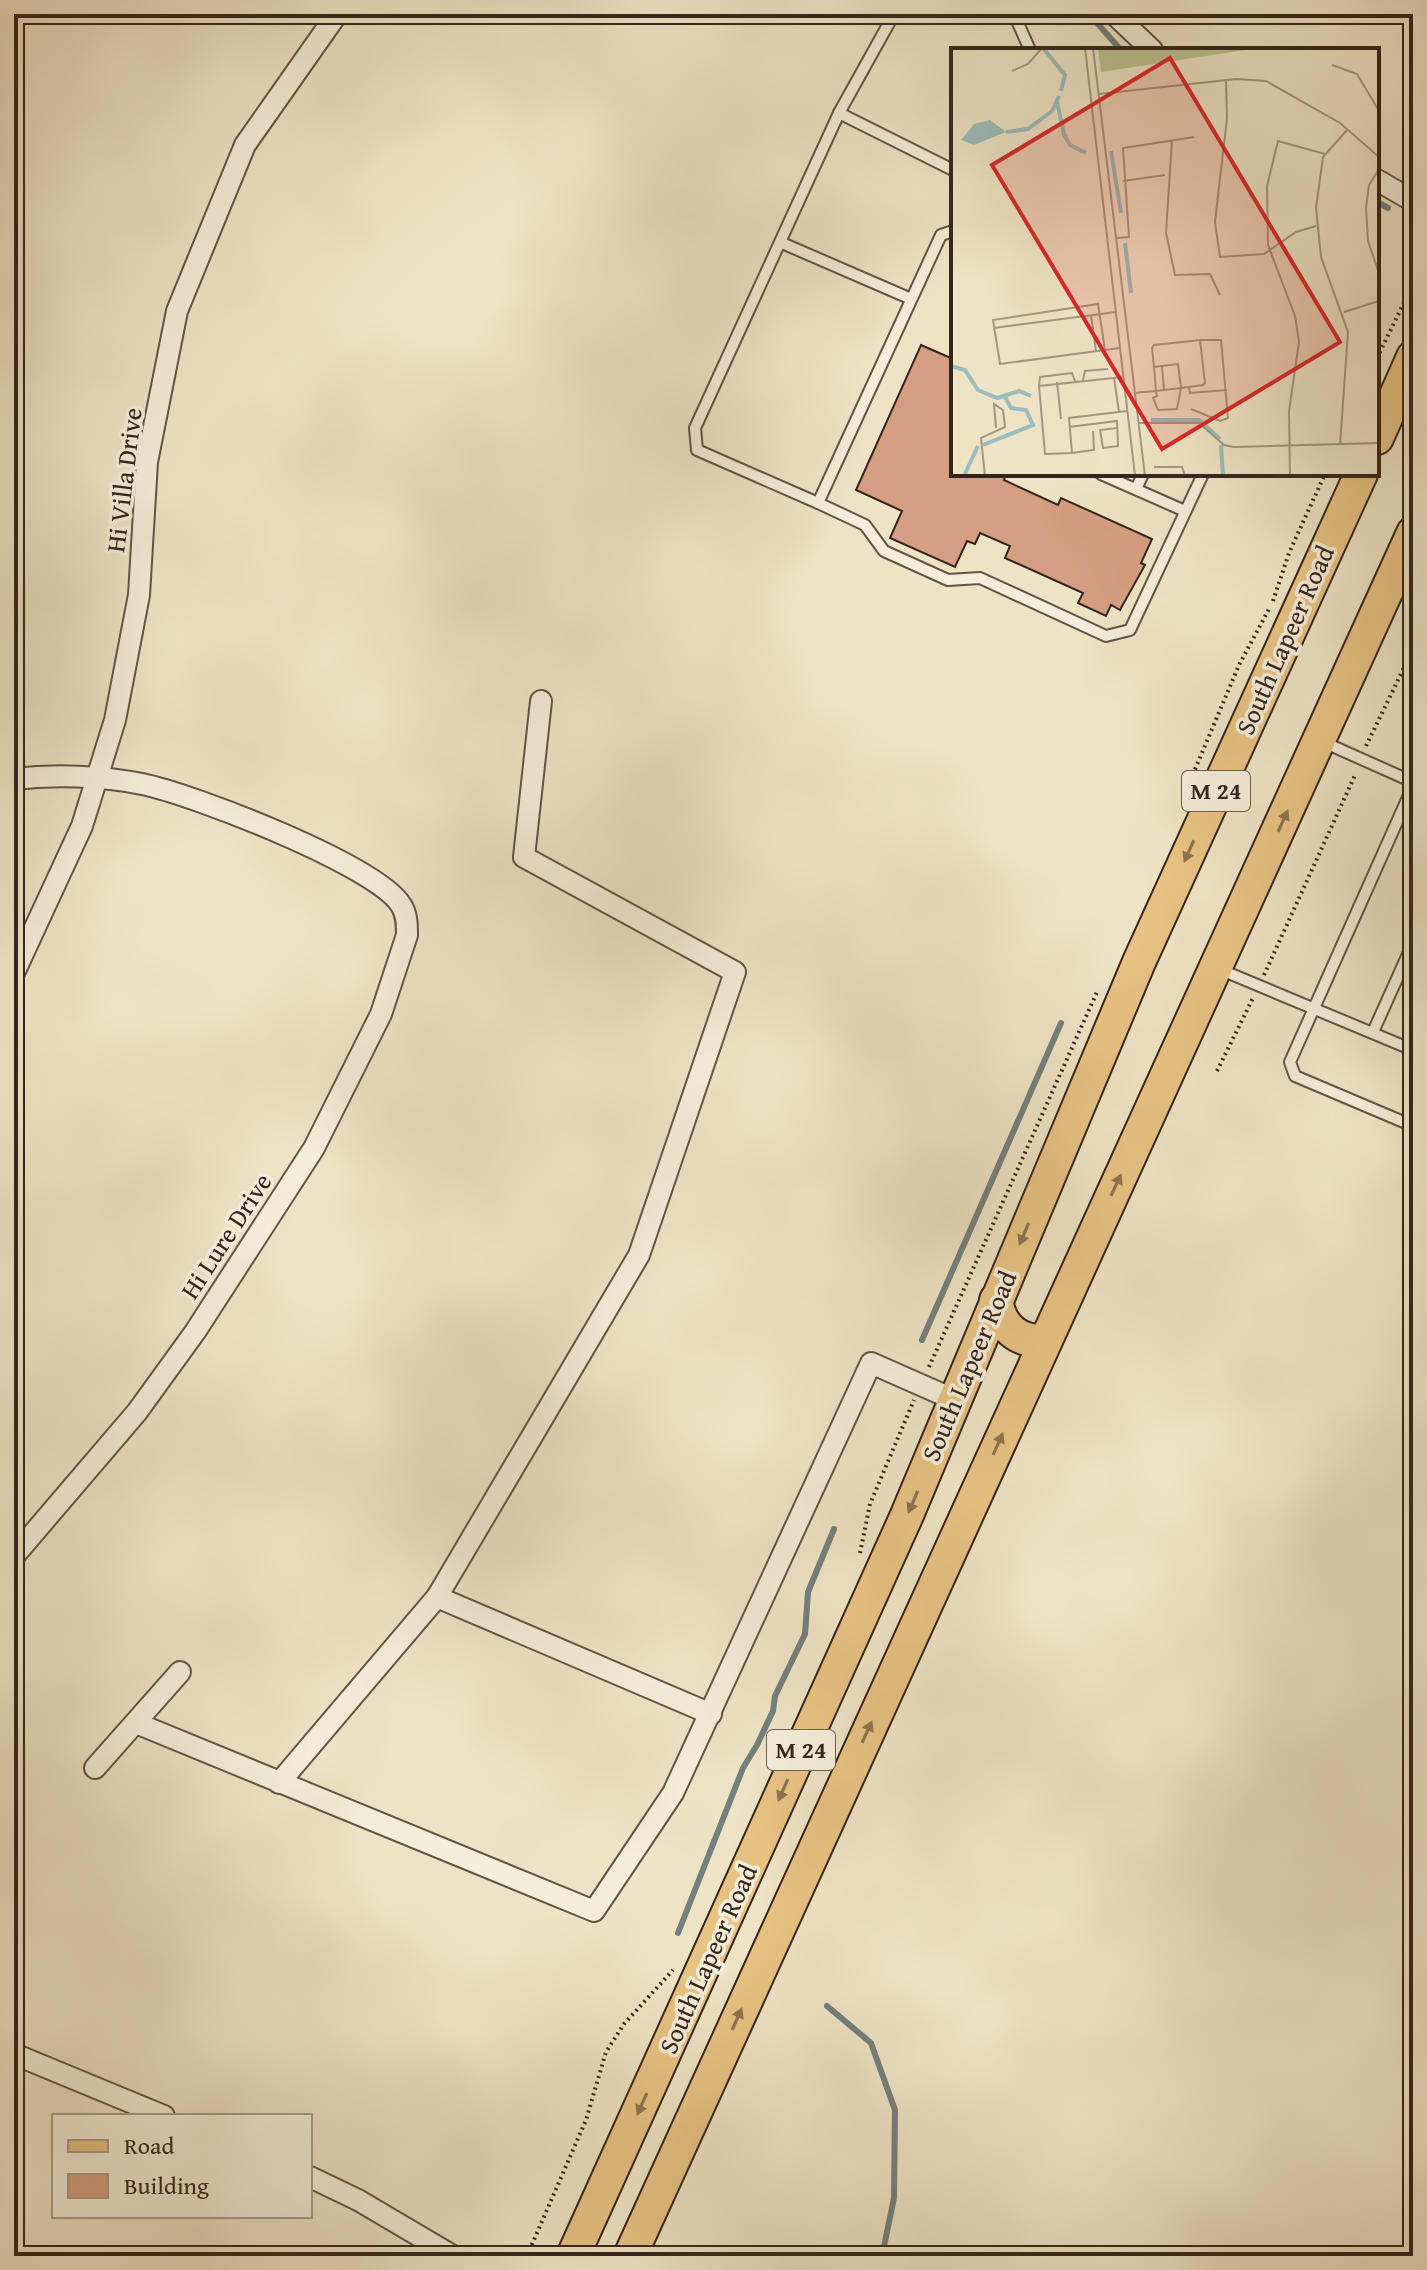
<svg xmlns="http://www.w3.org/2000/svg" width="1427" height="2270" viewBox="0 0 1427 2270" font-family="'Gentium Book Plus',serif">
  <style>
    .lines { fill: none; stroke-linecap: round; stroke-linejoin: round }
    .stream { stroke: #73807d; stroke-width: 6 }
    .building { fill: #d59d81; stroke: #35241d; stroke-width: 2 }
    .lane-casing { stroke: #635447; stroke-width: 14 }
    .street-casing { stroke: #635447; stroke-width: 24 }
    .primary-casing { stroke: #35241d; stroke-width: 36 }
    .path { stroke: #35241d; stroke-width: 4; stroke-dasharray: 2 4; stroke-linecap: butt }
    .lane { stroke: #f4edd9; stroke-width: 10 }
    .street { stroke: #f4edd9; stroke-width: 20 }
    .primary { stroke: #e7c282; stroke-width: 32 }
    .oneway { fill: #8e7350 }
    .labels { text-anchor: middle; stroke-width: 7; stroke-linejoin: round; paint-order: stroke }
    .shield { fill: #f4edd9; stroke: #6e6055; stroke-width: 2 }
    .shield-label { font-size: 24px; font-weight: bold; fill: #35241d }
    .street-label { font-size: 26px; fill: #35241d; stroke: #f4edd9 }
    .inset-river { fill: none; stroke: #9cbdbd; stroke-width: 4 }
    .inset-road { fill: none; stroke: #a49782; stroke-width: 2 }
    .view { fill: #d62828; fill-opacity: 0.15; stroke: #d62828; stroke-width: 4 }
    .inset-edge { fill: none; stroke: #35241d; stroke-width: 4 }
  </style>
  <rect width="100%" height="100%" fill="#eee3c5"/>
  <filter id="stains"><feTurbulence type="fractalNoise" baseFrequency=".0025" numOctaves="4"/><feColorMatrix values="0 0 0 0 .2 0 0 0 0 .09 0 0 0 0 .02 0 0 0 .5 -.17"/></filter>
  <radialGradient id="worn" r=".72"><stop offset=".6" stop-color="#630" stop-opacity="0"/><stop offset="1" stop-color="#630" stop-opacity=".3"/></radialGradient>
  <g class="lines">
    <g class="stream">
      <polyline points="1089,14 1121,50"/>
      <polyline points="1377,202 1388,208"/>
      <polyline points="922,1340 1061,1023"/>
      <polyline points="678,1933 743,1768 757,1745 773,1711 775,1696 805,1634 808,1592 834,1529"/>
      <polyline points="827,2006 871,2043 895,2110 894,2198 882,2256"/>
    </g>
  </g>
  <polygon class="building" points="921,345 953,359 953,474 1006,474 1004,480 1058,505 1061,498 1152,539 1141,563 1145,565 1120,610 1111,605 1106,616 1078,603 1083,593 1005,558 1010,546 980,533 975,544 967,541 955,567 890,538 902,511 856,490"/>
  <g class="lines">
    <g class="lane-casing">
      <g id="lane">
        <polyline points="1014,14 1030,50"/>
        <polyline points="839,113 953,170"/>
        <polyline points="953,231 941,235 818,503 865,525 884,551 948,580 980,578 1106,636 1130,630 1203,474"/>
        <polyline points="782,243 909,298"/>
        <polyline points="1101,474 1185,511"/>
        <polyline points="1136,489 1143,474"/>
        <polyline points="818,503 697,450 695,428 839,113 894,14"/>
        <polyline points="1321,741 1413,782"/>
        <polyline points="1413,786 1290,1062 1295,1076 1413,1126"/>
        <polyline points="1219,969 1413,1050"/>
        <polyline points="1373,1032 1413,943"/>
      </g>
    </g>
    <g class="street-casing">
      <g id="street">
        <polyline points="1114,14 1152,50"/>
        <polyline points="1377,180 1413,201"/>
        <path d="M14 779C55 774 102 776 142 784 192 794 376 865 401 905 407 914 407 925 407 935L381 1014 314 1148 195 1332 137 1412 14 1556"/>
        <polyline points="14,973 82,826 115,720 139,595 147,462 177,311 245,145 337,14"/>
        <polyline points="437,1597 711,1714"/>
        <polyline points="136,1723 594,1911 673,1793 871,1363 955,1400"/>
        <polyline points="95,1768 180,1672"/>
        <polyline points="279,1783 437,1597 639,1255 735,972 524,857 541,701"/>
        <polyline points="14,2054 164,2116"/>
        <polyline points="310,2177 358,2200 453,2256"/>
      </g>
    </g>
    <g class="primary-casing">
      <g id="primary">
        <polyline points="1377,438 1413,357"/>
        <path d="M996 1300C1000 1326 1017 1342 1044 1341"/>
        <polyline points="573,2256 907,1515 1139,962 1361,474"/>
        <polyline points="630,2256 1413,533"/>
      </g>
    </g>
    <g class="path">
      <polyline points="1377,358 1413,284"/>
      <polyline points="1273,601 1289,553 1325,474"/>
      <polyline points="1366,746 1413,649"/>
      <polyline points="1188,786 1239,665 1269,609"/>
      <polyline points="1264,975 1356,773"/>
      <polyline points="1217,1071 1253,998"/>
      <polyline points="929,1367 1097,992"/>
      <polyline points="860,1553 870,1504 914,1400"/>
      <polyline points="527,2256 586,2120 606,2052 624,2024 673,1970"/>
    </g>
    <use href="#lane" class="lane"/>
    <use href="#street" class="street"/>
    <use href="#primary" class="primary"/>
  </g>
  <defs><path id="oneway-solid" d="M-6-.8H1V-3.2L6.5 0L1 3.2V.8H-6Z" transform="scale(2)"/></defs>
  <g class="oneway">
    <use href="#oneway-solid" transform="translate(1283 821) rotate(-66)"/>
    <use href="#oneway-solid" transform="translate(1189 851) rotate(114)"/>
    <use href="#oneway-solid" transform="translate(1116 1185) rotate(-65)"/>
    <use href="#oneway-solid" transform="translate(1024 1234) rotate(113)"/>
    <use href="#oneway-solid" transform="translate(998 1444) rotate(-66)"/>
    <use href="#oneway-solid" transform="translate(913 1502) rotate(113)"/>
    <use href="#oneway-solid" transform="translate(867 1732) rotate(-66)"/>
    <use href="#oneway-solid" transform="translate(783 1790) rotate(114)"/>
    <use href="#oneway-solid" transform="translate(737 2019) rotate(-66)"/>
    <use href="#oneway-solid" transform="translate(642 2104) rotate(114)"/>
  </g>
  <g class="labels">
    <g class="shield">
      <rect x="1182" y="771" width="68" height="40" rx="6"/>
      <rect x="767" y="1730" width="68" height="40" rx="6"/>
    </g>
    <g class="shield-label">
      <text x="1216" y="799">M 24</text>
      <text x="801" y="1758">M 24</text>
    </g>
    <g class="street-label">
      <text transform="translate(124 480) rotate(-83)" y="9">Hi Villa Drive</text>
      <text transform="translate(1285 640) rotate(-66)" y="9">South Lapeer Road</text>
      <text transform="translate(226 1236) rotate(-57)" y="9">Hi Lure Drive</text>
      <text transform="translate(969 1366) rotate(-67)" y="9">South Lapeer Road</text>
      <text transform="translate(708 1959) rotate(-66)" y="9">South Lapeer Road</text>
    </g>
  </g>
  <g transform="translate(951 48)">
    <rect width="428" height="428" fill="#eee3c5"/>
    <path d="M147 0H307L150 24Z" fill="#bbc393"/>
    <path d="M39 72 55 84 23 97 10 92 23 76Z" fill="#9cbdbd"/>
    <path class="inset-river" d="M92 0 114 27 110 43M106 54 113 86 119 97 135 105M55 84 77 81 101 63 108 48M160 103 170 165M174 195 180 245M0 318 14 322 27 342 46 350 68 343 80 348M200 372H248L269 391M32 397 82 377 75 362 60 360 54 349M270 397 272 428M13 428 27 398"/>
    <path class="inset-road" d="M134 0 184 428M142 0 194 428M381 17 406 26 428 63M61 23 77 16 91 0M275 32 276 70 264 174 269 209 313 206 345 184 365 178M148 46 285 31 315 33 389 75 428 109M221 92 215 185 224 227 259 226 269 247M428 121 418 137 415 160 417 193 428 225M172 133 214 127M166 190 178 189 172 100 243 89M393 264 428 253M140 268 145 303M43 280 165 264M154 302 49 316 42 272 147 256 154 302 169 300M211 318 213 342M172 329 88 338 94 406 121 405 118 370 176 363M163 330 168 364M132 332 134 323 157 321M106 334 110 371M88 338 89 329 121 325 124 333M238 339 239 345 276 342M185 345 191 344H194L205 343 213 342 230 340 252 337 254 335 249 292 203 297 201 300 203 319 205 343 206 348 202 350 207 362 226 361 230 340 227 316 203 319M240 361 269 373 277 370 270 292H249M188 375H248L273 397 283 399 428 395M118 379 166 373 167 397V398L152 400 149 382 166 380M389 397 397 284 370 209 365 160 372 109 397 81M121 405 143 402 142 383M203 419H231L234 428M34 428 30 390 54 379 52 362 43 356 45 380M339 428 338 363 348 294 344 268 317 197 316 138 327 93 374 106"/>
    <path class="view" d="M219 10 389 294 211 401 41 117Z"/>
    <rect width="428" height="428" class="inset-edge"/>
  </g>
  <rect width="1427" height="2270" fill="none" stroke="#eee3c5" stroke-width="48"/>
  <rect x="16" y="16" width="1395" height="2238" fill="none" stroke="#35241d" stroke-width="4"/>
  <rect x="24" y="24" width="1379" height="2222" fill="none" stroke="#35241d" stroke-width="2"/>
  <rect x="52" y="2114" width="260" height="104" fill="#f4edd9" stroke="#a89d8e" stroke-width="2"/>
  <rect x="68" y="2140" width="40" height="12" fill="#e7c282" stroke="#a89d8e" stroke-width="2"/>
  <text x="124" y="2154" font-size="24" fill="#35241d">Road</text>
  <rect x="68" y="2174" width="40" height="24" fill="#d59d81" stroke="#a89d8e" stroke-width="2"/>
  <text x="124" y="2194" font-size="24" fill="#35241d">Building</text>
  <rect width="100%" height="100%" filter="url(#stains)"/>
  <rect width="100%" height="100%" fill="url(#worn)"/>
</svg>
